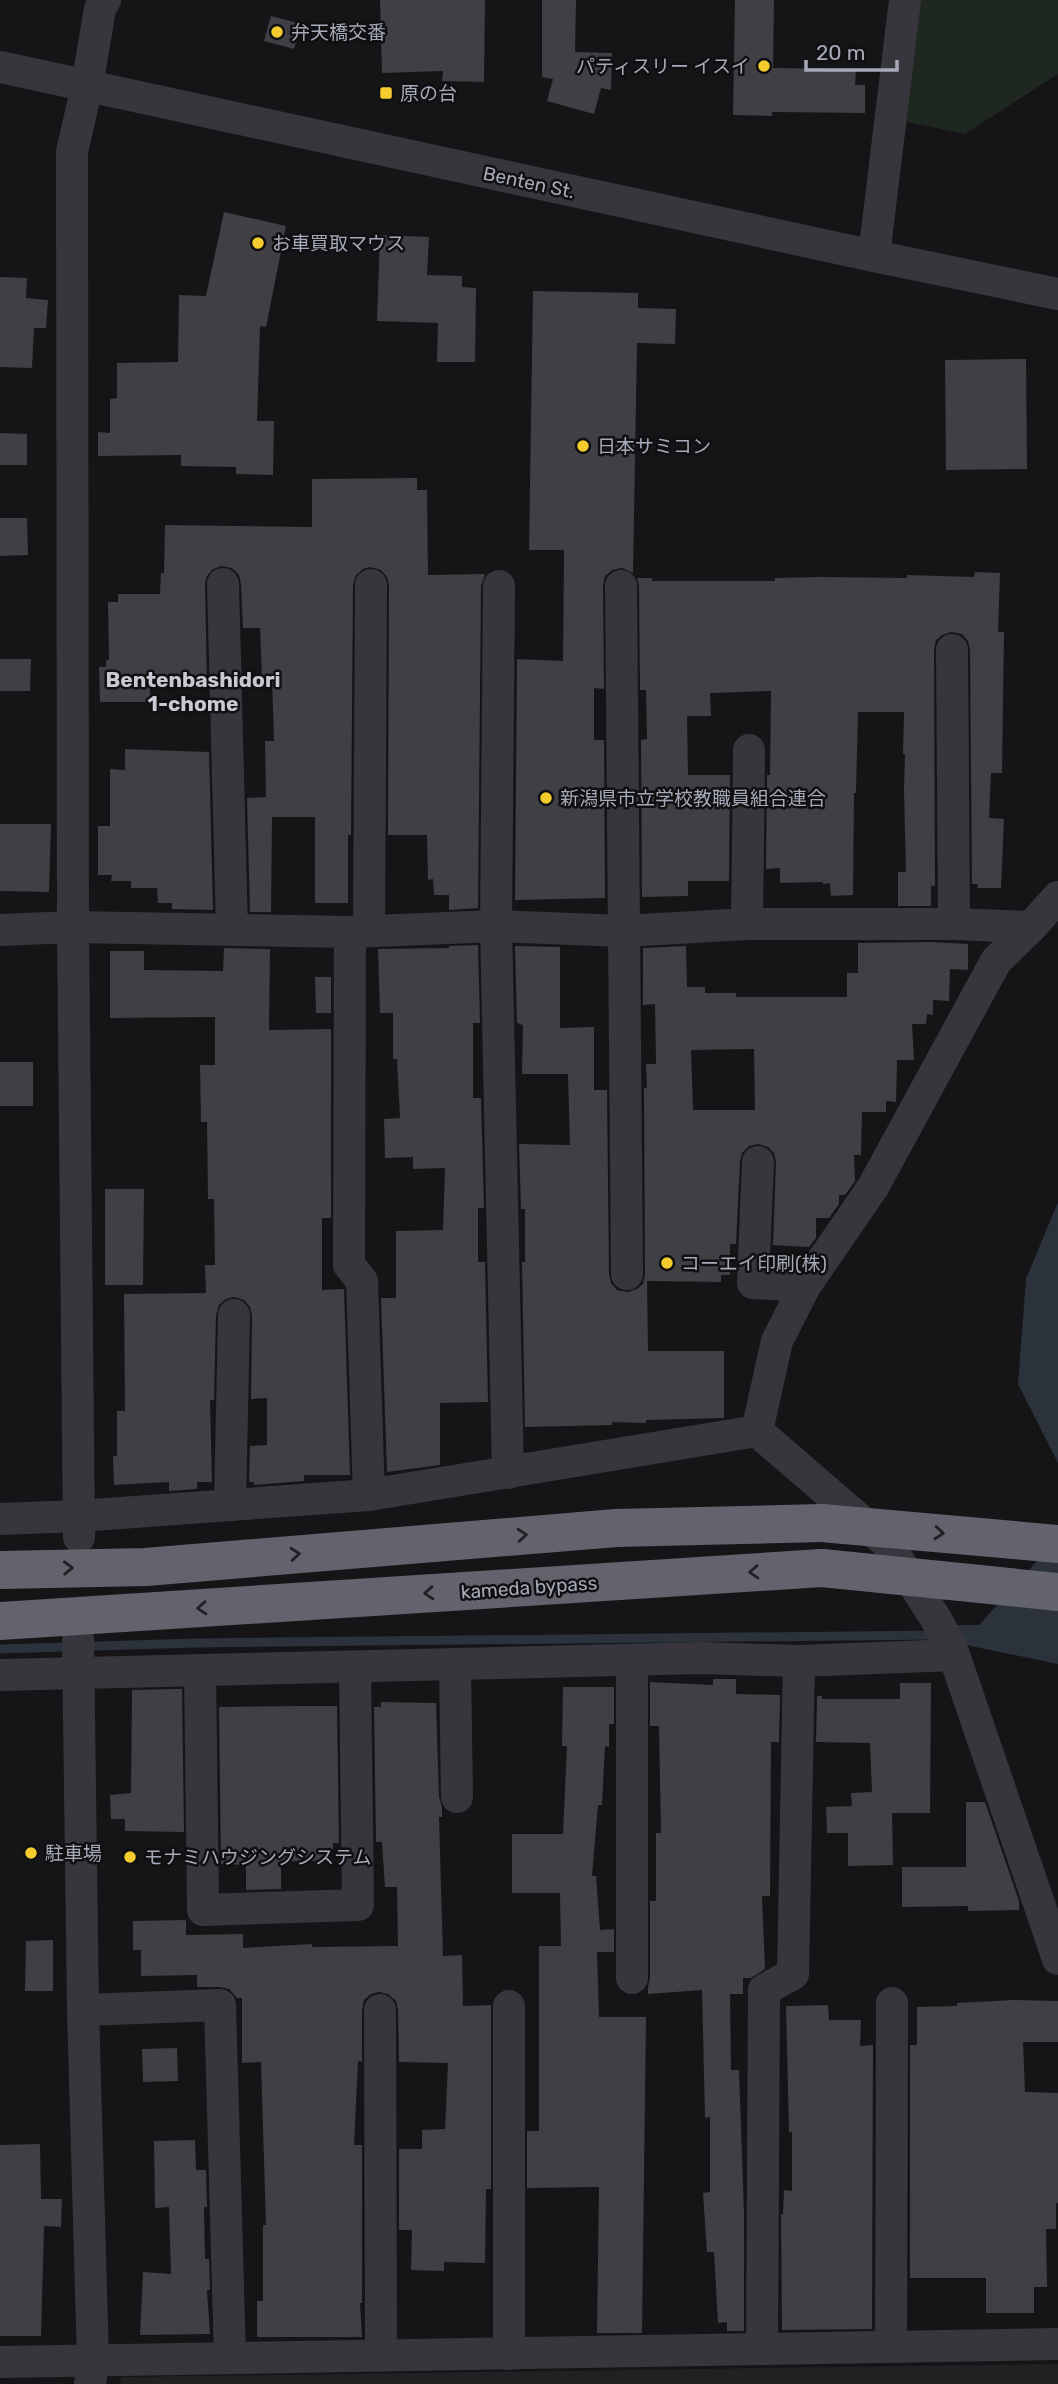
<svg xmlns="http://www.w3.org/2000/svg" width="1058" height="2384" viewBox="0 0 1058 2384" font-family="Rubik,'Noto Sans JP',sans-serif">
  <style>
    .built { fill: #212124 }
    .green { fill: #1f2721 }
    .water { fill: #2b323b }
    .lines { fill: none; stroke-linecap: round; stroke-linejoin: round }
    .stream { stroke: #2b323b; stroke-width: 9 }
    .building { fill: #3f3f44; fill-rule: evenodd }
    .minor { stroke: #36363c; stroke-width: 32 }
    .highway { stroke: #62636d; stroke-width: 38 }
    .highway-bridge { stroke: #62636d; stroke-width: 38 }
    .oneway { stroke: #202124 }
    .poi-dot { fill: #f5cc2e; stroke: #101012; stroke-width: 2.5 }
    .labels { text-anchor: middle; stroke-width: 5; stroke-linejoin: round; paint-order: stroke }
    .poi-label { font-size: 19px; fill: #a6a9b7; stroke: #101012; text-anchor: start }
    .street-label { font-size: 19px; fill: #a6a9b7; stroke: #101012 }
    .neighbourhood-label { font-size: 21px; font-weight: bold; fill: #c8c9d3; stroke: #101012 }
  </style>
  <rect width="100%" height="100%" fill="#151517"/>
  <polygon class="built" points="1058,2364 1058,2384 120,2384 122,2377"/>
  <polygon class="green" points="920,0 1058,0 1058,74 965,134 903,121"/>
  <g class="water">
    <polygon points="1058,1202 1058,1463 1018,1384 1026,1279"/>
    <polygon points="1058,1538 1058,1664 966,1645 955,1625 979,1625"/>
  </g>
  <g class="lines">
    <polyline class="stream" points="0,1649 196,1643 936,1635"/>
  </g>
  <g class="building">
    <polygon points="380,0 485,0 484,82 442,81 443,71 382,73"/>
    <polygon points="542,0 576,0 575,52 612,53 611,90 601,88 594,114 547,101 553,79 542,77"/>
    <polygon points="735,0 774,0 773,68 856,69 855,85 865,85 865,113 772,112 772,116 733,115"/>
    <polygon points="271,16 301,24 294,49 264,41"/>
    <polygon points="224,212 286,226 266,327 260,326 257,421 274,421 273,475 236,474 236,467 181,466 181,455 98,456 98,432 110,433 110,399 117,398 117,363 178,362 179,295 206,296"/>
    <polygon points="380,235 429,237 427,275 462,276 462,287 476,288 475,362 437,362 438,323 377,321"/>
    <polygon points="0,277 27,278 26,298 48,300 46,328 34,328 32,368 0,367"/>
    <polygon points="533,291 638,293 638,308 676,309 675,344 637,343 633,573 622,568 612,570 605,576 603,586 604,689 594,688 594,740 604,740 605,898 515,900 517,659 563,661 564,550 529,550"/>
    <polygon points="1026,359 1027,469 946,470 945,360"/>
    <polygon points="0,433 27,434 27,465 0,465"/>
    <polygon points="417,478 417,490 427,490 428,575 485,574 481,586 478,908 449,910 449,895 434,895 433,879 428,880 427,835 388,835 389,585 387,577 381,570 370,567 363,569 356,575 353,585 351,835 348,835 348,903 315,903 315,817 272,817 271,912 250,912 247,798 266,797 265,741 274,741 272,677 262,677 260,628 243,628 241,584 239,575 232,568 222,566 213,569 207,576 205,584 207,684 150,686 150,702 100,702 99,667 106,667 106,660 109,660 108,602 118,602 118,594 160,594 161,573 164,573 165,525 312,527 312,479"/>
    <polygon points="0,518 27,518 28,555 0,556"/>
    <polygon points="975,572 1000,573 998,632 1004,632 1002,773 991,773 989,818 1004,819 1001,888 977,888 978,884 972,884 970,650 968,641 962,634 951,632 942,635 936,640 934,650 935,886 931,886 931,906 898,906 898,872 906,872 904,791 905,754 903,754 904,712 858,712 856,793 854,793 853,895 831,896 830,883 823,884 823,882 780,883 780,868 766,869 767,775 770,775 771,691 710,693 711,716 687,716 688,775 730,775 729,881 688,881 688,896 642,897 641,740 647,739 646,690 640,690 639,586 637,578 652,578 652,581 775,581 775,578 818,577 907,578 907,575 974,577"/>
    <polygon points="0,659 31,659 30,691 0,691"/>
    <polygon points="125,749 209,752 213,910 172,909 172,903 158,903 157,888 131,888 131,881 111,881 112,875 98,875 98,826 110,826 110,769 125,770"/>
    <polygon points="0,824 51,824 49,892 0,891"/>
    <path d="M931 942 968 944V970L950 969 949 1001 933 1000V1015L927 1014 926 1024H912L914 1060H897L896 1102 886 1101V1112H862L861 1155H854L855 1181 845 1195H839V1204L829 1218H816V1238L809 1247 773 1245 776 1162 774 1153 768 1147 758 1144 749 1146 742 1153 740 1161 736 1244H730V1275H721V1282L647 1281 648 1351H724V1418L646 1420V1423L612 1422V1425L525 1427 522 1262H525V1209H521L519 1144 570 1145 568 1074H522L523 1025 517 1023 515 946 560 947V1028L594 1027V1090H607L609 1274 611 1283 617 1290 628 1292 637 1289 643 1284 645 1274 644 1088H647L646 1064H656L655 1004 643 1005V948L686 946 687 987H705V993H736V997H847V973H858V943ZM754 1049 755 1110H693L691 1050Z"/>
    <polygon points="478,945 480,1023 473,1023 473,1098 481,1098 484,1208 478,1208 478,1262 485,1262 488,1402 440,1403 440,1465 387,1472 381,1298 396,1298 396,1231 443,1230 445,1168 413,1169 413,1157 385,1158 384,1119 400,1118 397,1059 393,1059 393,1013 380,1013 378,949 449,948 449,946"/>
    <polygon points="224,948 270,949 269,1030 331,1029 331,1218 322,1218 322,1290 344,1289 350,1475 304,1475 304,1481 254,1485 254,1482 249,1482 250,1446 267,1445 267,1398 251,1399 252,1315 250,1307 244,1300 234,1297 226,1299 219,1305 216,1315 214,1400 210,1400 212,1482 197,1482 197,1489 169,1491 169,1482 114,1485 113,1456 117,1456 117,1411 125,1411 124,1294 206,1293 205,1265 215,1265 214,1199 208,1199 207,1122 201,1122 200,1065 215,1065 215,1017 110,1018 110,951 144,951 144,970 223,971"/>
    <polygon points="315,977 331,977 331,1013 316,1013"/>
    <rect x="0" y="1062" width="33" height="44"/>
    <polygon points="105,1189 144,1189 143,1285 105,1285"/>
    <polygon points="713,1679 736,1679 736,1694 780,1695 779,1742 771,1742 770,1896 762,1896 765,1969 751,1978 743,1978 743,1994 730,1994 731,2070 739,2070 744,2213 744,2331 727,2331 727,2322 718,2323 714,2252 707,2252 703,2193 710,2192 710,2117 705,2118 702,1990 648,1994 648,1987 650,1978 650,1901 656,1901 656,1833 661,1833 659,1726 650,1726 650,1682 713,1685"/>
    <polygon points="900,1683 931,1683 930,1813 892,1813 893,1865 848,1866 848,1833 827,1833 826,1807 852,1806 851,1793 872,1792 870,1743 816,1742 817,1696 822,1696 822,1699 900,1699"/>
    <polygon points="563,1687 614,1687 614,1724 609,1724 609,1747 605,1746 602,1805 598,1805 592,1876 596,1876 600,1930 614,1929 614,1952 597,1952 599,2017 646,2017 642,2333 597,2333 599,2187 527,2188 527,2131 539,2131 539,1946 561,1946 560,1893 512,1893 512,1834 563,1834 567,1746 562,1746"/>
    <polygon points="175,1689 182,1689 184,1832 125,1831 125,1819 111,1819 110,1795 131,1793 132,1690"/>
    <polygon points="381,1702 436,1703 439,1797 442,1807 442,1817 439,1817 443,1956 462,1955 463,2006 491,2005 491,2189 486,2189 485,2263 444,2262 444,2271 411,2270 412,2230 399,2230 399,2149 422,2149 422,2130 445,2129 448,2063 399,2062 398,2010 396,2001 388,1994 379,1992 371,1994 364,2000 362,2010 362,2062 358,2061 354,2145 362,2145 362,2303 360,2303 362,2337 257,2337 257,2301 263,2301 263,2225 266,2225 261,2062 242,2063 242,1998 237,1998 229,1989 220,1987 197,1987 197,1975 141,1976 141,1950 133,1950 133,1921 186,1920 186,1935 243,1934 243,1948 312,1944 312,1947 398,1946 397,1887 385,1887 382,1842 376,1842 374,1707 381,1707"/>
    <polygon points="305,1706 337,1706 339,1843 333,1843 333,1849 326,1849 326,1861 281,1861 281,1889 246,1890 246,1865 221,1864 219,1707"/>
    <polygon points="966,1802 985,1802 1019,1901 1019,1910 968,1911 968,1906 902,1907 902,1867 966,1867"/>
    <polygon points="53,1940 53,1991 25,1991 26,1941"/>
    <polygon points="1013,2000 1058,2001 1058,2042 1023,2042 1025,2092 1058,2093 1058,2203 1056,2203 1056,2229 1046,2229 1047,2287 1034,2287 1034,2313 986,2313 986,2278 910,2278 910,2045 917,2045 917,2007 957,2006 957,2003"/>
    <polygon points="828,2005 829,2020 861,2020 860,2046 873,2045 872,2329 782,2330 781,2214 783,2214 784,2190 792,2191 792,2132 789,2132 786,2006"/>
    <polygon points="177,2048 178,2081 143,2082 142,2049"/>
    <polygon points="195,2140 196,2170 206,2170 207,2207 204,2207 205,2259 209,2259 210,2290 207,2290 210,2334 140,2335 143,2272 171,2274 169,2207 155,2208 154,2141"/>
    <polygon points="40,2144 41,2199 62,2199 61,2227 44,2226 41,2336 0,2336 0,2145"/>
  </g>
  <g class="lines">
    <g class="minor">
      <polyline points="0,67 874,256 1058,294"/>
      <polyline points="874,256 905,0"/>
      <polyline points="223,584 232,929"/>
      <polyline points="499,586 496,926 508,1473"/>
      <polyline points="621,586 627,1274"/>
      <polyline points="952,650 954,924"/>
      <polyline points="747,924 749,750"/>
      <polyline points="0,930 73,927 350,932 496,926 624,931 747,924 954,924 1031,927"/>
      <polyline points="369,930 371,585"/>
      <polyline points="350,932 349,1265 362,1281 369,1495"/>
      <polyline points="758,1162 753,1283 805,1286"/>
      <polyline points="757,1431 888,1544 936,1619 952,1649 1058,1959"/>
      <polyline points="757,1431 777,1341 805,1286 873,1187 996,961 1031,927 1058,897"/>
      <polyline points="230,1505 234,1315"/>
      <polyline points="0,1519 79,1516 369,1495 757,1431"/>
      <polyline points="79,1537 73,927 72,152 87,86 100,9 105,0"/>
      <polyline points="78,1640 83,2010 93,2361 90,2384"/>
      <polyline points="455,1664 457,1797"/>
      <polyline points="200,1670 203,1910 358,1905 355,1667"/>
      <polyline points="0,1675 701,1658 799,1661 954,1655"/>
      <polyline points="632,1978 632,1660"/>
      <polyline points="83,2010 220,2005 230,2358"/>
      <polyline points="380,2010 381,2356"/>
      <polyline points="891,2347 892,2003"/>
      <polyline points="762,2349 764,1990 793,1974 799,1661"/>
      <polyline points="509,2354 509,2006"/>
      <polyline points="0,2362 1058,2344"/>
    </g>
    <g class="highway">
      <polyline points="0,1570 146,1567 616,1528 822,1523"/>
      <polyline points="0,1621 822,1568"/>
    </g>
    <g class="highway-bridge">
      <polyline points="822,1523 1058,1544"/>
      <polyline points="822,1568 1058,1592"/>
    </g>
  </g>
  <defs><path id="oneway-chevron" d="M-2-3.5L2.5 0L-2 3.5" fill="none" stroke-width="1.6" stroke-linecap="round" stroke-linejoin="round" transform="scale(1.75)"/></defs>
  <g class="oneway">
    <use href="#oneway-chevron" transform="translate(939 1533) rotate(5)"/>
    <use href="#oneway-chevron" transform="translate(522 1535) rotate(-5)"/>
    <use href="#oneway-chevron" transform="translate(295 1554) rotate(-5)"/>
    <use href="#oneway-chevron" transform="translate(68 1568) rotate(-1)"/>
    <use href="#oneway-chevron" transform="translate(754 1572) rotate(176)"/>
    <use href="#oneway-chevron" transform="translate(429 1593) rotate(176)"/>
    <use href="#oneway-chevron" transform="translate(202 1608) rotate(176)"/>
  </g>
  <g class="poi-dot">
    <circle cx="277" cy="32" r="7"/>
    <circle cx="764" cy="66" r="7"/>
    <rect x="379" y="86" width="14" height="14" rx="3.5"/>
    <circle cx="258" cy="243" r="7"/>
    <circle cx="583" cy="446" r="7"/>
    <circle cx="546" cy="798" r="7"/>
    <circle cx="667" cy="1263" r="7"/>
    <circle cx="31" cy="1853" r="7"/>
    <circle cx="130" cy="1857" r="7"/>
  </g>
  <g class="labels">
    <g class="poi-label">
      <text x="291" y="39">弁天橋交番</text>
      <text x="750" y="73" text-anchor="end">パティスリー イスイ</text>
      <text x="400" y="100">原の台</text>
      <text x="272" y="250">お車買取マウス</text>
      <text x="597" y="453">日本サミコン</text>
      <text x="560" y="805">新潟県市立学校教職員組合連合</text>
      <text x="681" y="1270">コーエイ印刷(株)</text>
      <text x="45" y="1860">駐車場</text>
      <text x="144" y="1864">モナミハウジングシステム</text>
    </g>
    <g class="street-label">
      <text transform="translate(529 182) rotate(12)" y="7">Benten St.</text>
      <text transform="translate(529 1587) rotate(-4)" y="7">kameda bypass</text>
    </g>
    <g class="neighbourhood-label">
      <text x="193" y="687">Bentenbashidori<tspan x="193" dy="24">1-chome</tspan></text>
    </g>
  </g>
  <path d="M806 60v10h91v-10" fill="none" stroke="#a6a9b7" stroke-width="3.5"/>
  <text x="816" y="60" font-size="21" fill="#a6a9b7" stroke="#101012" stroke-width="5" paint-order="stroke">20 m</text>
</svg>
